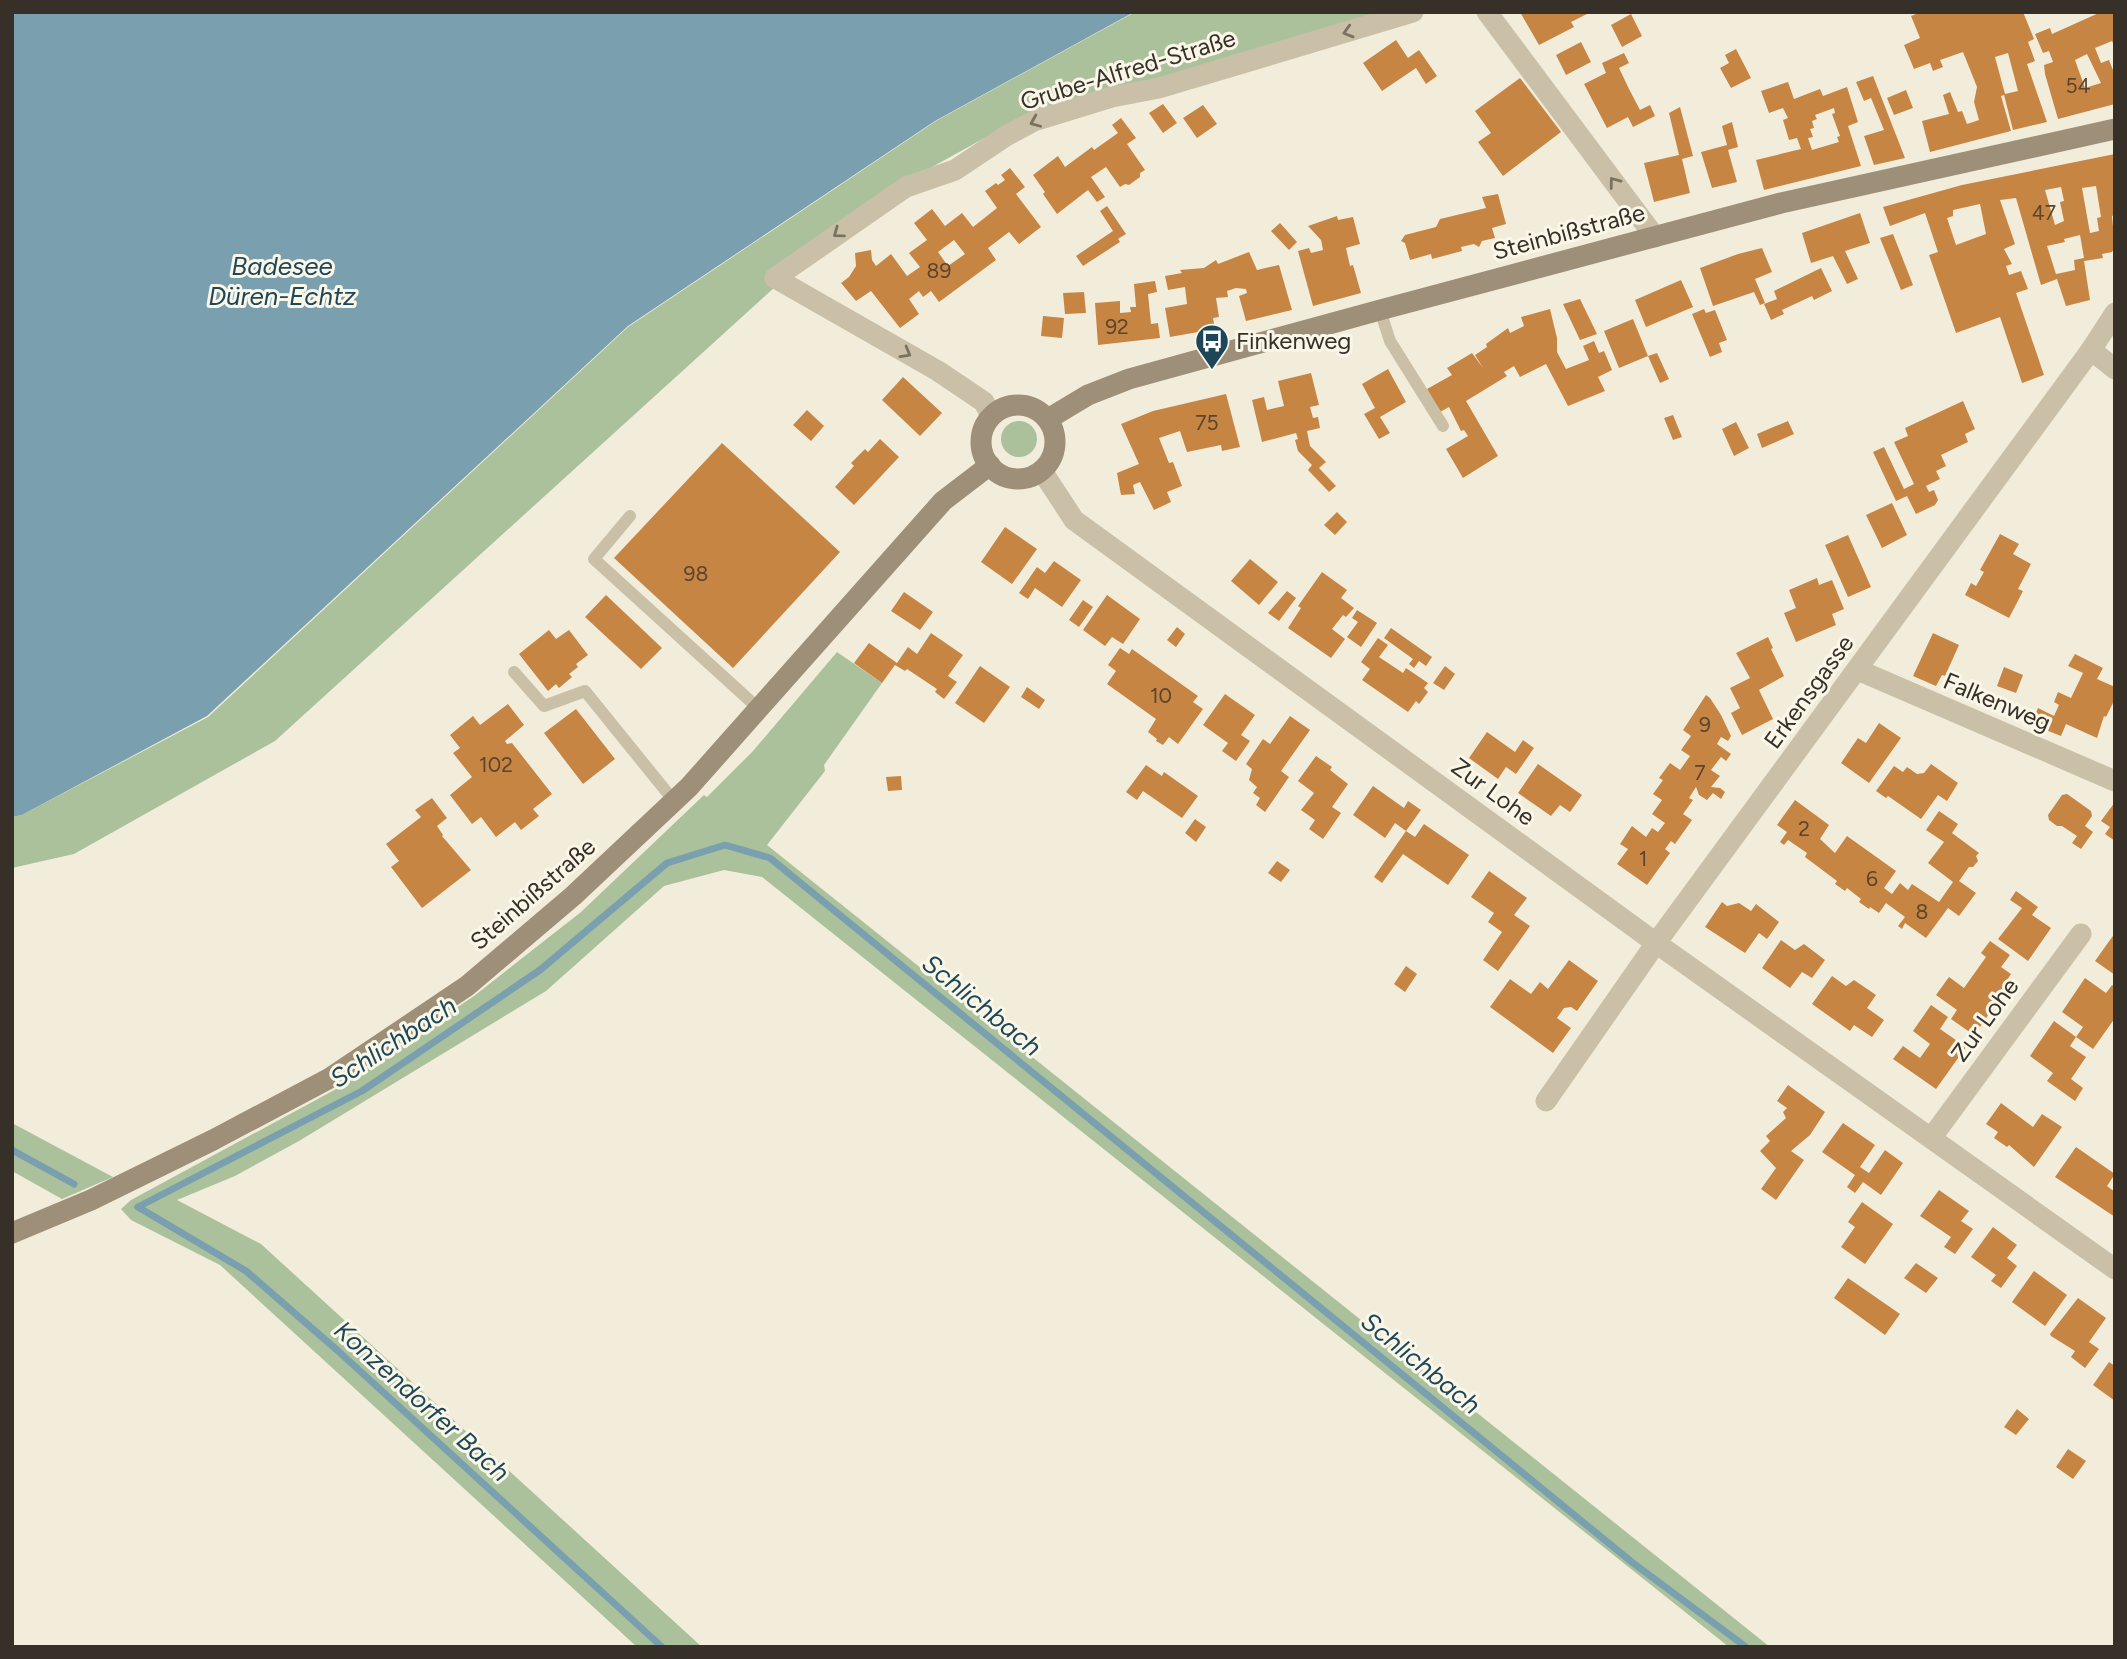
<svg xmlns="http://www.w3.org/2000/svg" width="2127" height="1659" viewBox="0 0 2127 1659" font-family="Figtree,sans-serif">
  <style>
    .green { fill: #abc19b }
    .water { fill: #7aa0b0 }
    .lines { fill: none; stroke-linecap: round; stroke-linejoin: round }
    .stream { stroke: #7aa0b0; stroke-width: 7 }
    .building { fill: #c78544; fill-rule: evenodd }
    .lane { stroke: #cac0a7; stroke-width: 12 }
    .street { stroke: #cac0a7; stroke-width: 21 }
    .secondary { stroke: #9e9078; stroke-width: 21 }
    .oneway { stroke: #797161 }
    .labels { text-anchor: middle; stroke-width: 6; stroke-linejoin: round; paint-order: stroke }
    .number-label { font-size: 21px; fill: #5b452f }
    .street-label { font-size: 24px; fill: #373028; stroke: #faf6e8 }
    .poi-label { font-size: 24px; fill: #373028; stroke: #faf6e8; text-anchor: start }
    .water-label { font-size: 26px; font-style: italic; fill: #1d4659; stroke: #faf6e8 }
  </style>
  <rect width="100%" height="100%" fill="#f2eddb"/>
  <g class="green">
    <polygon points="1135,12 1395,12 1008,125 858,208 776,286 275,741 74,854 12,868 12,817 22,815 208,717 628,327 936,121"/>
    <circle cx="1019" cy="439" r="18"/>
    <polygon points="837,652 882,683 824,765 825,771 767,845 1770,1647 1729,1647 762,877 724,870 664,886 546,991 299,1141 235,1176 177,1200 261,1244 702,1647 637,1647 220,1265 131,1220 121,1209 131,1200 338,1088 474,996 581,912 704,795 707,797 753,751"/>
    <polygon points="12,1123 113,1177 62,1199 12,1171"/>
  </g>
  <polygon class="water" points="12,12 1134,12 935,121 628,326 207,716 22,815 12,817"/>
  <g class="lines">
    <g class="stream">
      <polyline points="12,1150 74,1184"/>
      <polyline points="138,1207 362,1091 540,970 667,863 725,845 770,858 1633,1563 1746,1647"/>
      <polyline points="138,1207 246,1271 337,1350 662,1647"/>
    </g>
  </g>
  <g class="building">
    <polygon points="1520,12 1591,12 1571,22 1574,27 1539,45"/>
    <path d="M1921 12H2023L2034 39 2028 42 2035 61 2027 64 2047 122 2013 130 2004 95 2001 96 2011 131 1930 152 1922 121 1949 114 1943 95 1950 92 1958 112 1962 111 1967 124 1979 120 1974 102 1977 87 1963 52 1940 60 1943 67 1933 71 1930 63 1914 69 1904 45 1920 38 1911 16ZM2008 53 2018 91 2005 94 1995 57Z"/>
    <path d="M2101 12H2115V47L2112 41 2095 48 2101 63 2109 60 2115 75V104L2058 119 2045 74 2044 65 2053 62 2049 51 2043 53 2035 34 2050 28 2052 34ZM2087 54 2101 83 2085 88 2075 60Z"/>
    <polygon points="1631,14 1642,36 1622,47 1611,25"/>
    <polygon points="1396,40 1408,58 1419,50 1437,76 1426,84 1416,68 1382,91 1363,63"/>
    <polygon points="1581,42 1591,62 1566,75 1556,55"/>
    <polygon points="1736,49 1751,78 1731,88 1720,68 1729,63 1725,55"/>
    <polygon points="1624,53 1629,63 1619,68 1629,89 1640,110 1650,105 1655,116 1633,127 1628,117 1607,128 1584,84 1606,73 1602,63"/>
    <polygon points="1873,76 1905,158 1874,165 1864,136 1884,130 1871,98 1864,101 1856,82"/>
    <polygon points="1520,78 1561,132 1503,176 1478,142 1491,133 1475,111"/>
    <path d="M1788 82 1794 99 1820 89 1823 96 1847 87 1858 122 1848 126 1861 166 1764 190 1756 160 1801 149 1797 138 1789 140 1783 120 1788 118 1783 108 1769 113 1761 91ZM1834 108 1835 113 1832 114 1840 136 1837 137 1839 142 1812 150 1808 138 1813 137 1810 129 1814 128 1812 121 1817 119 1815 115Z"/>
    <polygon points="1906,90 1913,108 1894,115 1887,98"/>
    <polygon points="1163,104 1177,123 1163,133 1149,113"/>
    <polygon points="1203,105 1217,124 1197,138 1183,118"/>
    <polygon points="1680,107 1693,156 1682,159 1690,193 1654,202 1644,163 1679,155 1669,113"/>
    <polygon points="1121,118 1136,138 1127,144 1145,170 1140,173 1140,177 1129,185 1125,184 1120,187 1106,167 1091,177 1105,197 1097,202 1088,190 1057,214 1043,194 1045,192 1033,175 1058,156 1065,167 1092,147 1094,150 1118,133 1112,125"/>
    <polygon points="1732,122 1738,147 1728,150 1737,182 1712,188 1701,152 1727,145 1722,126"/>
    <path d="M2115 154V215L2112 216 2115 247 2112 252 2102 254 2103 258 2084 261 2090 300 2066 306 2057 279 2041 285 2016 198 2000 200 2015 244 2004 249 2012 264 2006 266 2009 275 2021 271 2028 289 2016 293 2044 375 2022 383 2000 317 1956 333 1929 255 1938 252 1925 213 1890 226 1883 207 1962 185ZM2096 186 2101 217 2097 218 2099 231 2090 233 2082 188ZM2061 187 2064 201 2060 202 2064 221 2055 225 2045 190ZM1980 204 1986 234 1956 245 1947 218 1953 216V210ZM2080 235 2084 258 2074 260 2075 270 2056 274 2047 246 2065 242 2064 239Z"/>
    <path d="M1010 168 1025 187 1016 194 1041 227 1019 244 1009 232 988 248 996 260 939 302 931 291 923 297 919 291 909 299 919 314 900 328 871 291 856 301 841 283 849 277 856 266 855 253 871 250 872 260 876 266 891 254 907 276 920 267 909 253 927 240 914 223 932 209 945 226 962 213 973 227 997 208 985 191 996 183 998 185 1005 180 1001 175ZM954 240 965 254 948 266 938 252Z"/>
    <polygon points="1498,194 1506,224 1492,228 1495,238 1482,241 1479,247 1474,244 1461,247 1462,251 1432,259 1431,254 1410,260 1405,243 1401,241 1405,235 1436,227 1440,219 1486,208 1482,197"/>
    <polygon points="1107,206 1126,234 1118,239 1120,242 1083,266 1076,256 1113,231 1100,211"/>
    <polygon points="1860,213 1870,243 1845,251 1858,279 1847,284 1833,256 1811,263 1802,233"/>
    <polygon points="1337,216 1338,220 1353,217 1360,244 1346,248 1350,266 1353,265 1361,293 1313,306 1298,251 1309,248 1311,253 1323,250 1321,240 1308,226"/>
    <polygon points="1280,223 1297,242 1289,250 1271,231"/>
    <polygon points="1893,234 1913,285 1901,290 1880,238"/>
    <polygon points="1762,248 1772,272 1755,279 1765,303 1760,305 1754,292 1713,306 1700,268 1738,254"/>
    <polygon points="1249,252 1257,270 1279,265 1292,310 1246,321 1239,296 1247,293 1246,289 1236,288 1227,291 1228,297 1216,298 1219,317 1213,318 1215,329 1170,337 1165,308 1187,304 1185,287 1168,290 1165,276 1182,273 1180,270 1204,268 1216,260 1218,264"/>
    <polygon points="1821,268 1832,291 1814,300 1812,296 1782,310 1784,314 1771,320 1764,304 1777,299 1774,291"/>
    <polygon points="1681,280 1693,307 1646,327 1635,300"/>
    <polygon points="1155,281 1157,292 1148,294 1151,324 1158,323 1160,338 1098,345 1095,303 1120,301 1120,313 1131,312 1130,307 1136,307 1134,284"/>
    <polygon points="1084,292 1086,313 1065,314 1063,293"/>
    <polygon points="1580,299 1597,334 1580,340 1563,304"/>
    <polygon points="1550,309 1557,338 1557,352 1566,369 1589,360 1583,346 1594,341 1599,353 1604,351 1612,370 1598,377 1605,391 1568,406 1546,364 1520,377 1514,366 1504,372 1507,376 1466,401 1498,456 1463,478 1446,449 1468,436 1464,430 1461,431 1449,407 1440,412 1427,389 1452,375 1447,368 1472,353 1483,368 1475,355 1487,347 1486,344 1508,328 1510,333 1524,326 1521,317"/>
    <polygon points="1704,309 1706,313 1715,310 1727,340 1719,343 1722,352 1710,357 1692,314"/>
    <polygon points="1043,316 1064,318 1062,338 1041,336"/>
    <polygon points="1633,319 1648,356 1657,353 1669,379 1660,383 1648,356 1619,368 1604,331"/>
    <polygon points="1388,369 1406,402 1380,417 1390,433 1379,439 1364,414 1375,408 1362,384"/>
    <polygon points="1311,373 1319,405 1310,407 1313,418 1318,417 1320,428 1307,431 1310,446 1326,462 1319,468 1336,486 1329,492 1308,470 1312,465 1298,451 1295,440 1298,439 1296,433 1262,442 1252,400 1264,397 1267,410 1284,406 1278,381"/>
    <polygon points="903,377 942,413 920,436 882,400"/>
    <polygon points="1226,394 1240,447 1222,451 1221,445 1187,452 1180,431 1159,438 1169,463 1173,462 1182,486 1167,492 1171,502 1154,510 1140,482 1133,485 1135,494 1121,495 1117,473 1139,464 1121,424 1153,411"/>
    <polygon points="1963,401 1975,429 1965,434 1968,442 1941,455 1946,466 1936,471 1940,479 1926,486 1929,492 1934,490 1938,500 1935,505 1916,514 1907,496 1896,501 1873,452 1884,447 1904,489 1914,484 1894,442 1908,436 1905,428"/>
    <polygon points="807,410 824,426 811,441 793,425"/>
    <polygon points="1673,415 1682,437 1673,440 1664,418"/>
    <polygon points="1788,421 1794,434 1762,448 1757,434"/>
    <polygon points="1736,422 1749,448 1734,456 1722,429"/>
    <polygon points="880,439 899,457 854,505 835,487 854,466 851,463 865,449 868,452"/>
    <polygon points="722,443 840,552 733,668 614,558"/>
    <polygon points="1892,503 1907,535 1882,548 1866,515"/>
    <polygon points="1337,512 1347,522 1335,535 1324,525"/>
    <polygon points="1005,527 1037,549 1012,584 981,562"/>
    <polygon points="2000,534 2019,544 2013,554 2031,564 2018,589 2023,591 2009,618 1965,595 1971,583 1976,586 1984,572 1980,570"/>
    <polygon points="1848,535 1871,587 1848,597 1825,545"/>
    <polygon points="1250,559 1278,582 1259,605 1231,581"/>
    <polygon points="1054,561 1081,580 1062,607 1035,588 1028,599 1019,593 1037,567 1045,573"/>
    <polygon points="1322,572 1347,590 1341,598 1354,608 1346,617 1343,615 1332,629 1345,639 1331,658 1288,628 1301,608 1298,606"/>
    <polygon points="1817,578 1819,585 1832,580 1844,609 1832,614 1836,625 1796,642 1784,613 1796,608 1789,590"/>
    <polygon points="1287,591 1296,598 1279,621 1268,613"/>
    <polygon points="904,592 933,612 920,630 891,611"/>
    <polygon points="606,595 662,648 641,669 585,617"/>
    <polygon points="1107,595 1140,619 1123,644 1112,637 1105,646 1083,630"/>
    <polygon points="1083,600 1093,607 1079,627 1069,620"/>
    <polygon points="1357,610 1377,623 1361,647 1347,637 1358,622 1352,618"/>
    <polygon points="1177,627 1185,634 1176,647 1167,640"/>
    <polygon points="1391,628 1432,657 1426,666 1419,661 1414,668 1409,664 1413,659 1384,638"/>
    <polygon points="549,630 556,639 569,630 588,655 576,664 578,667 569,674 572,677 559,688 556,684 548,691 519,654"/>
    <polygon points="931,633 963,655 948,676 957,682 944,699 935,692 937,689 907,669 905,671 895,665 882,683 854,663 869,643 897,663 908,647 917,654"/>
    <polygon points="1933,633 1959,645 1945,676 1942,675 1936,686 1913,676"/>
    <polygon points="1768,637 1773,648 1771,649 1784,676 1759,690 1773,719 1742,735 1731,713 1740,708 1730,688 1750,678 1736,653"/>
    <polygon points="1378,638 1388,645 1379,657 1403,673 1406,668 1428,683 1424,688 1428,692 1419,704 1416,701 1408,712 1362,680 1370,669 1361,662"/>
    <polygon points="1120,648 1129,654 1132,649 1198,696 1193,702 1203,709 1178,744 1169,737 1163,745 1156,741 1157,739 1148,732 1156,719 1107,684 1116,671 1108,665"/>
    <polygon points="2075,654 2103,668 2097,679 2115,687 2115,699 2106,717 2104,716 2097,738 2066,724 2061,736 2031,724 2038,708 2054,716 2059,705 2054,702 2058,692 2071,698 2083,673 2068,666"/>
    <polygon points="980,666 1010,687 984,723 955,703"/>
    <polygon points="1445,666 1455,674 1444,690 1433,683"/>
    <polygon points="2004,667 2023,675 2016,693 1997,686"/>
    <polygon points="1027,687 1045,700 1039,709 1021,697"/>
    <polygon points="1225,694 1255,715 1241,735 1250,741 1236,761 1222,751 1228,743 1203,725"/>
    <polygon points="1706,695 1710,698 1721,715 1731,736 1728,741 1721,737 1717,744 1731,754 1726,761 1721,757 1711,770 1720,776 1711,787 1720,788 1725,792 1721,799 1713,793 1707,800 1699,795 1696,787 1689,798 1693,800 1683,814 1692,820 1675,844 1671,841 1665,849 1670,853 1647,885 1617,864 1628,849 1620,844 1632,826 1646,837 1652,828 1658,832 1665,823 1652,814 1662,800 1653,794 1663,780 1659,778 1670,763 1680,770 1690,756 1681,750 1691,736 1683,730"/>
    <polygon points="508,704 524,725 505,741 507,744 512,743 552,794 533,809 539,816 521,830 515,822 496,837 481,817 472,824 450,795 472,777 453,753 460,748 450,735 473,716 480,725"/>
    <polygon points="576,709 615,759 583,784 544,733"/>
    <polygon points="1290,716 1310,730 1281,771 1289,777 1265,812 1256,805 1260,798 1253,793 1257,787 1249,780 1252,769 1246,764 1263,739 1270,744"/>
    <polygon points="1879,723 1901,738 1869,783 1841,763 1858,738 1866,743"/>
    <polygon points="1487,732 1515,752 1523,740 1534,748 1516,774 1506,767 1498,779 1469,758"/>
    <polygon points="1316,756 1332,767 1330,770 1348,784 1332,807 1341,813 1323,839 1309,829 1315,820 1301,810 1314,793 1298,781"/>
    <polygon points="1538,764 1582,795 1570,812 1560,805 1551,816 1518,793"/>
    <polygon points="1931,764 1958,783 1947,801 1938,795 1921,819 1888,796 1886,798 1876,791 1894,766 1903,772 1907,767 1917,774 1924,773"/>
    <polygon points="1146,765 1162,776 1164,772 1198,796 1182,818 1143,791 1137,800 1126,792"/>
    <polygon points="901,776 902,790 888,791 886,777"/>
    <polygon points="1373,786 1404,808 1408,801 1421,810 1406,831 1415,837 1424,824 1469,855 1448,885 1403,854 1382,883 1374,877 1406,831 1395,823 1385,838 1353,815"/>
    <polygon points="2067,794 2091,811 2092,816 2085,826 2093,832 2081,849 2072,843 2077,836 2062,826 2057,826 2049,820 2048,815 2062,795"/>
    <polygon points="432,798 447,818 437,826 443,835 442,836 471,870 422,908 391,867 399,861 386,844 421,817 415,810"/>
    <polygon points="1795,800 1829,825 1820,839 1835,853 1847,836 1896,871 1884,888 1892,894 1900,883 1908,890 1912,884 1939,902 1953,882 1928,863 1944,842 1926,830 1939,811 1958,824 1952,833 1979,853 1976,856 1978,861 1973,867 1969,867 1959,881 1976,893 1959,916 1948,908 1926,938 1905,923 1902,929 1898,926 1905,917 1886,903 1879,913 1870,907 1869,909 1859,902 1861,899 1847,888 1845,891 1835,884 1837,881 1805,857 1807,853 1788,840 1784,845 1780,842 1787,832 1777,825"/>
    <polygon points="2115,802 2115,841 2105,834 2110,827 2101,821"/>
    <polygon points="1195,819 1206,827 1196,842 1185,833"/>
    <polygon points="1277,861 1290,870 1281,882 1268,873"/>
    <polygon points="1489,871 1527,898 1514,915 1530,926 1498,971 1483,960 1502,932 1488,922 1494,913 1471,897"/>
    <polygon points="2016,891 2038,907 2032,915 2051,928 2028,961 1998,939 2022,908 2010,900"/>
    <polygon points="1722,902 1727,906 1739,903 1751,911 1756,904 1779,922 1767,939 1759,933 1745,953 1705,927"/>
    <polygon points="2115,933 2115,975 2095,961"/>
    <polygon points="1781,940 1795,950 1804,944 1825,960 1812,978 1802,972 1790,988 1762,968"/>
    <polygon points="1990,941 2010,955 2001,967 2011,974 2005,983 2009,985 1980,1027 1977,1024 1971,1033 1951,1019 1957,1010 1936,995 1949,977 1964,988 1986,957 1981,953"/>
    <polygon points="1569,960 1598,981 1577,1011 1571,1007 1564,1008 1557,1018 1571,1028 1553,1053 1490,1007 1510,979 1531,994 1540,982 1548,989"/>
    <polygon points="1406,966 1417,974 1405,992 1394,984"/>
    <polygon points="1832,976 1846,986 1854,980 1876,995 1867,1008 1884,1020 1872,1037 1854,1025 1850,1031 1812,1004"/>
    <polygon points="2085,978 2106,993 2112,985 2115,987 2115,1018 2093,1049 2076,1037 2083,1027 2062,1012"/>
    <polygon points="1931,1005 1948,1017 1940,1029 1966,1047 1936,1089 1893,1059 1903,1046 1920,1058 1930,1044 1913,1031"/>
    <polygon points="2054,1021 2076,1037 2070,1046 2086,1057 2071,1079 2083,1088 2075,1101 2047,1081 2053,1073 2030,1056"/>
    <polygon points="1788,1085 1825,1112 1810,1135 1791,1151 1804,1160 1776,1200 1761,1189 1776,1168 1760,1151 1770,1141 1766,1136 1786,1118 1783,1112 1787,1108 1777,1101"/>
    <polygon points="2001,1103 2033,1127 2042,1114 2062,1127 2034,1167 2009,1145 2007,1147 1994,1138 1998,1132 1986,1124"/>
    <polygon points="1843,1123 1875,1145 1860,1167 1869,1173 1885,1150 1903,1163 1881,1195 1863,1182 1855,1193 1847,1187 1855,1175 1822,1152"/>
    <polygon points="2076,1147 2115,1174 2107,1186 2115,1192 2115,1217 2055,1177"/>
    <polygon points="1939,1190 1969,1211 1961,1221 1973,1229 1955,1254 1944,1247 1951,1237 1920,1216"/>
    <polygon points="1862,1202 1893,1224 1865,1264 1841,1247 1855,1227 1848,1222"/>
    <polygon points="1993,1227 2017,1245 2007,1258 2017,1266 2001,1288 1991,1281 1996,1275 1971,1257"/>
    <polygon points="1916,1263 1938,1278 1926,1293 1904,1278"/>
    <polygon points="2034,1271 2067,1295 2045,1326 2012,1302"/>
    <polygon points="1848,1278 1900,1314 1885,1335 1834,1298"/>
    <polygon points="2078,1298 2106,1318 2089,1342 2099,1349 2085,1368 2071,1357 2075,1351 2051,1336 2050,1334"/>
    <polygon points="2109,1362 2115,1366 2115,1401 2093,1385"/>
    <polygon points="2017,1409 2029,1419 2016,1435 2004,1427"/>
    <polygon points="2068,1449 2086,1461 2073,1479 2056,1467"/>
  </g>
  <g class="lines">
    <g class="lane">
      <polyline points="1380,310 1390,341 1443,426"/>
      <polyline points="630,516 594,559 758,708"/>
      <polyline points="514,672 544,706 585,691 674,801"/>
    </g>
    <g class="street">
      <polyline points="1487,12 1655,237"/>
      <polyline points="2091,350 2115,369"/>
      <polyline points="991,416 984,402 938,371 775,278 906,187 955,170 1006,136 1034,121 1112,97 1159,88 1413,12"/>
      <polyline points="1042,471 1074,520 1656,943 2115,1269"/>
      <polyline points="1858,670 2115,781"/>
      <polyline points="1546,1101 1656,943 2091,350 2115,313"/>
      <polyline points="1932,1137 2081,934"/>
    </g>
    <g class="secondary">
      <circle cx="1018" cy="442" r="37"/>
      <polyline points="1048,419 1088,395 1129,379 1380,310 1781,203 2115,129"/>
      <polyline points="12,1233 91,1200 213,1140 330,1078 467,986 573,896 689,787 943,501 990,465"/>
    </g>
  </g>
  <defs><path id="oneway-chevron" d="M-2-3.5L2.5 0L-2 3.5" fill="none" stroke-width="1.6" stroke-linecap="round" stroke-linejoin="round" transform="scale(1.75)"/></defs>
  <g class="oneway">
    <use href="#oneway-chevron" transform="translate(1348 32) rotate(164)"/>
    <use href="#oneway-chevron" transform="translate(1035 122) rotate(157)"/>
    <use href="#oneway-chevron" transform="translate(1614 182) rotate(-127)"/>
    <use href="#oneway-chevron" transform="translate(838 233) rotate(144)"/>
    <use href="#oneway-chevron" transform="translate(906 353) rotate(30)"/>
  </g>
  <defs>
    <g id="bus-pin" transform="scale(1.75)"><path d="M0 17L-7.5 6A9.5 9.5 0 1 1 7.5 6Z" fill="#1d4659" stroke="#faf6e8"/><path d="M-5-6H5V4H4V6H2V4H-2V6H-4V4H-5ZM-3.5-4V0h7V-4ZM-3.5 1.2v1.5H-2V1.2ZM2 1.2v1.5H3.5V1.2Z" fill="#fff"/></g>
  </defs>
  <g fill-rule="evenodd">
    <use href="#bus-pin" x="1212" y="341"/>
  </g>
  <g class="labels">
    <g class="number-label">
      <text x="2078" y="93">54</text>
      <text x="2044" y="220">47</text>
      <text x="939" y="278">89</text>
      <text x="1117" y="334">92</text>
      <text x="1207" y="430">75</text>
      <text x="696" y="581">98</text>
      <text x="1161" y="703">10</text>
      <text x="1705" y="732">9</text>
      <text x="496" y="772">102</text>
      <text x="1700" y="780">7</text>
      <text x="1804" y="836">2</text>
      <text x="1643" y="866">1</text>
      <text x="1872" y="886">6</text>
      <text x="1922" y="919">8</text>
    </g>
    <g class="street-label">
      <text transform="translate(1128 70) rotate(-17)" y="8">Grube-Alfred-Straße</text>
      <text transform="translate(1569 232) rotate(-15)" y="8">Steinbißstraße</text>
      <text transform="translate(1809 692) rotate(-54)" y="8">Erkensgasse</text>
      <text transform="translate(1997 702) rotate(23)" y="8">Falkenweg</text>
      <text transform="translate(1493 792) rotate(36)" y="8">Zur Lohe</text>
      <text transform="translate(533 894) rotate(-41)" y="8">Steinbißstraße</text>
      <text transform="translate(1985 1020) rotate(-54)" y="8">Zur Lohe</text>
    </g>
    <g class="poi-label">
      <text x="1236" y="349">Finkenweg</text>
    </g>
    <g class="water-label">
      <text x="282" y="275">Badesee<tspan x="282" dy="30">Düren-Echtz</tspan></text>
      <text transform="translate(982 1005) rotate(39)" y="9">Schlichbach</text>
      <text transform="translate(393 1042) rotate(-33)" y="9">Schlichbach</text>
      <text transform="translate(1421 1363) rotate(39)" y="9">Schlichbach</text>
      <text transform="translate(422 1401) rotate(42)" y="9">Konzendorfer Bach</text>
    </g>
  </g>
  <rect width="2127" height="1659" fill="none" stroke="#373028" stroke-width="28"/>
</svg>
